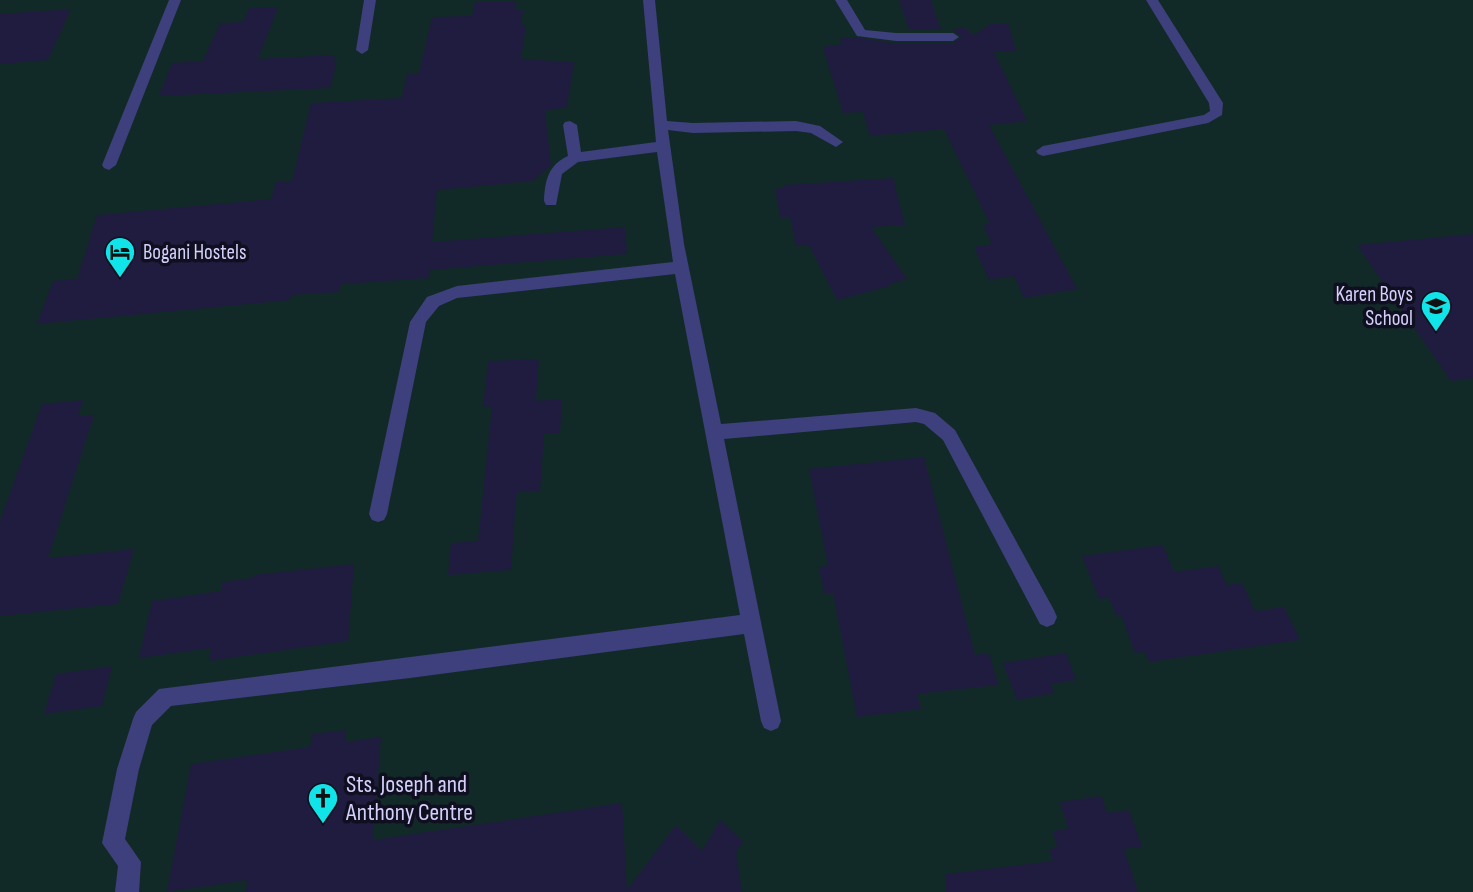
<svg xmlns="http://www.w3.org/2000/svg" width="1473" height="892" viewBox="0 0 1473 892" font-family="'Sofia Sans Condensed',sans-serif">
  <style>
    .green { fill: #122a27 }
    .building { fill: #201c40 }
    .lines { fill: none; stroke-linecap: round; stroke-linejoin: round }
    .minor { fill: #3d407c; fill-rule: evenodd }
    .labels { text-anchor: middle; stroke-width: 7; stroke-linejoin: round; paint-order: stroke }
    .poi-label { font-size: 21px; fill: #d3d1fc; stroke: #100f20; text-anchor: start }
    .near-poi-label { font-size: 24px; fill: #d3d1fc; stroke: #100f20; text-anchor: start }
  </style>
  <rect width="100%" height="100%" fill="#100f20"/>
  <rect class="green" x="0" y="0" width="1473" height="892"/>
  <g class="building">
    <polygon points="899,0 931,0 941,30 909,30"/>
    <polygon points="517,1 515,10 523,10 521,25 526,25 521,59 574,62 567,107 545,111 551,165 533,181 437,190 432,242 625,227 627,254 429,270 429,278 341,284 339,292 291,295 290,300 37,324 53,281 77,279 97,215 271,199 276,182 292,181 311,103 402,98 407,73 419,73 432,17 472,16 475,2"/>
    <polygon points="278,7 258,59 335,55 333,62 337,61 330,88 159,96 172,63 203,61 220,23 243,22 249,8"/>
    <polygon points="71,9 48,60 0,64 0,14"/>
    <polygon points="1008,23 1016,51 994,52 1027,121 989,125 1077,289 1024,298 1014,276 989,280 974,247 992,244 983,225 990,224 944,129 870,136 863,112 843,113 823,47 842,44 840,38 855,37 896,44 953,44 961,36 952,30 965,27 973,35 991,24"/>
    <polygon points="893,178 905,225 871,227 907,279 889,284 890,286 837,300 809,245 796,246 790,217 780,217 775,189 784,188 784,185"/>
    <polygon points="1473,234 1473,378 1451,381 1357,245"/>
    <polygon points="539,359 536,401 562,399 560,433 544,434 540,491 519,492 516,498 511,570 448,575 451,543 478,541 492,406 483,407 488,361"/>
    <polygon points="83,400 78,416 94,415 48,558 134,549 118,604 0,616 0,521 42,404"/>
    <polygon points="924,457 975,655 989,653 998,685 917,694 921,709 857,717 833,593 824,594 819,567 828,566 809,469"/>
    <polygon points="1163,545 1174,572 1218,566 1227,585 1242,583 1255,611 1284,607 1300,640 1149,662 1145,652 1135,653 1121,615 1116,615 1109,598 1099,599 1082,556"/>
    <polygon points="354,564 348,641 209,661 211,648 139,658 152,601 221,591 222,582 253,578 253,575"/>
    <polygon points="1066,653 1076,680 1051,684 1054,693 1017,700 1003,663"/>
    <polygon points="112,666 102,706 44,714 56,674"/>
    <polygon points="346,730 345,742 381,737 373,840 622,803 627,890 676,825 702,851 720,820 743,842 736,852 742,892 246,892 247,880 167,892 191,764 310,747 312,734"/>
    <polygon points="1101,796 1107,813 1129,810 1142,847 1124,849 1138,892 946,892 945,874 1053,861 1049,849 1057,848 1053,831 1068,829 1060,802"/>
  </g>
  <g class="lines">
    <g class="minor">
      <polygon points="169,0 181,0 116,165 109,170 104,168 102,165"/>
      <polygon points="364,0 376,0 368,50 362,54 356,50"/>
      <path d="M643 0H655L667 121 693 123 796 121 820 126 843 142 836 147 811 133 796 131 693 133 668 130 684 244 721 424 916 408 935 413 955 430 1054 610 1057 617 1054 624 1047 627 1040 624 943 440 924 424 916 422 724 439 781 721 778 728 771 731 764 728 761 721 744 634 410 678 171 706 152 725 139 769 125 839 141 862 139 892H115L118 866 102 843 117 769 133 719 136 712 159 689 740 615 675 274 457 298 439 306 426 322 387 514 384 520 378 522 372 520 369 514 410 322 427 297 457 286 673 262 657 152 578 162 562 174 556 205H546L544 201C545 181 548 165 568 156L563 125 565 122 570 121 577 125 581 152 656 142Z"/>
      <polygon points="835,0 847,0 865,30 896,33 953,33 959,37 953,41 896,41 857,36"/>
      <polygon points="1146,0 1158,0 1223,103 1222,115 1208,123 1043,156 1038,154 1036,151 1043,146 1204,115 1210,111 1209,103"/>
    </g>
  </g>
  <defs>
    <g id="hotel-pin" transform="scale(1.575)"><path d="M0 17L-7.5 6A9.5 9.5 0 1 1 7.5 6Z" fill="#11e4e8" stroke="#100f20"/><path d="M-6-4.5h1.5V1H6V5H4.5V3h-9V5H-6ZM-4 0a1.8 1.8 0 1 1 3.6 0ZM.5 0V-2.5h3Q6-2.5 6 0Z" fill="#111"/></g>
    <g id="school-pin" transform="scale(1.575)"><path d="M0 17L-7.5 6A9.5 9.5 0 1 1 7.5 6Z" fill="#11e4e8" stroke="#100f20"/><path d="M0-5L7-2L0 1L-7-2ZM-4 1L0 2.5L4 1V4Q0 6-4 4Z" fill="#111"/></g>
    <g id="church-pin" transform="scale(1.575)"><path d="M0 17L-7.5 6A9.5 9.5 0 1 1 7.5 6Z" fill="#11e4e8" stroke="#100f20"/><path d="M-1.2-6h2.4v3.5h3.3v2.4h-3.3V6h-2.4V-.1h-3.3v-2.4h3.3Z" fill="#111"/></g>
  </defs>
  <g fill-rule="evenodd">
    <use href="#hotel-pin" x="120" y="252"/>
    <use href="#school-pin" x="1436" y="306"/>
    <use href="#church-pin" x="323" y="798"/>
  </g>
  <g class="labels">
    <g class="poi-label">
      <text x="143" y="259">Bogani Hostels</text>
      <text x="1413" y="301" text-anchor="end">Karen Boys<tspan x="1413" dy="24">School</tspan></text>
    </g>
    <g class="near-poi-label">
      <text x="346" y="792">Sts. Joseph and<tspan x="346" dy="28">Anthony Centre</tspan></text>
    </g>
  </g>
</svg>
